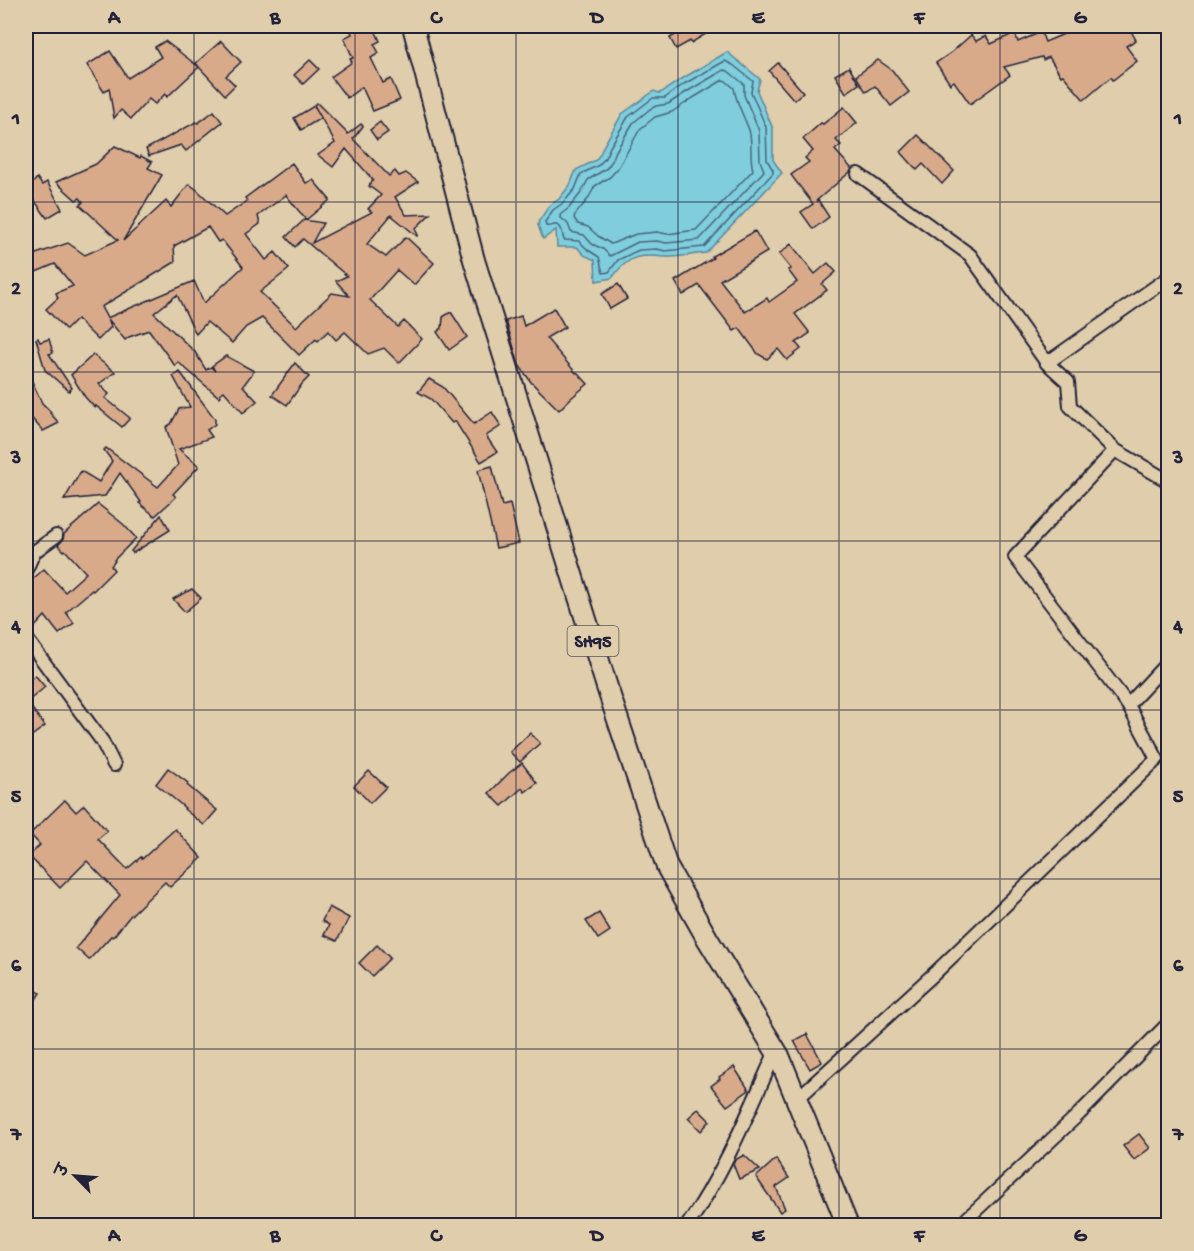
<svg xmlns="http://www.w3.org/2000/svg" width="1194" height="1251" viewBox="0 0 1194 1251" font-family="'Gochi Hand','Playpen Sans Deva',sans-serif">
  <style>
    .water { fill: #7fcddd; stroke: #5a899c; stroke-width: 1.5 }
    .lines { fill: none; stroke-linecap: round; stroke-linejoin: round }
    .shore { stroke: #47667c; stroke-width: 1.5 }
    .building { fill: #d8aa8a; stroke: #22223b; stroke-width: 1.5; fill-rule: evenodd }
    .street-casing { stroke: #22223b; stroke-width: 16 }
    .primary-casing { stroke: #22223b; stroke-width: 24 }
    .street { stroke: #dfcdab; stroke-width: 12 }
    .primary { stroke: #dfcdab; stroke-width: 20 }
    .grid { fill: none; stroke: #22223b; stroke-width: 1.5; stroke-opacity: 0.55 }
    .labels { text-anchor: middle; stroke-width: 6; stroke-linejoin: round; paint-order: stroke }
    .shield { fill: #dfcdab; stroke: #5b555d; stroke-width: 1.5 }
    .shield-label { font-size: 18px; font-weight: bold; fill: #22223b }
    .neatline { fill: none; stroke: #22223b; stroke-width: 2 }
    .grid-label { font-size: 20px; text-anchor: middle; font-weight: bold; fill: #22223b }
  </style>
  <rect width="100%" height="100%" fill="#dfcdab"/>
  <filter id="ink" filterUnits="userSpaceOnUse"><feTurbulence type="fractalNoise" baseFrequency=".0167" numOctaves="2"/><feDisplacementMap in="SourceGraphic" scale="12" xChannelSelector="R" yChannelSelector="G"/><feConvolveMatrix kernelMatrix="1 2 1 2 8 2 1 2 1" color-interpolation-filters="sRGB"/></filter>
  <g filter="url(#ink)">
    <path class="water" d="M727 52 760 79 757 91 773 129V160L782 173 706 253C694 254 676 258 664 257 638 254 628 256 612 278L596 281 595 260 584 255 577 247H557L556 230 543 239 538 225 539 221 549 206 559 199 570 185 576 170 596 160 600 154 604 145 622 114 654 91 659 93 662 92 680 80Z"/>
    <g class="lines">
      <g class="shore">
        <path d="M725 61 733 65 753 81 751 92 766 127 767 160 773 170V173L704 247 665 251 657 249 639 250 618 260 609 272 603 273 599 257 588 250 579 241 564 240C562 234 563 224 554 225 551 226 549 227 546 226L545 222 553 210 563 203 575 189 581 174 599 165 605 158 610 147 628 117 653 98H665L684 84Z"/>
        <polygon points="724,70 728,71 744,84 744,95 759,131 760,160 764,171 699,240 666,243 657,241 638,242 610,256 603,249 592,244 584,235 571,232 568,224 561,218 560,215 569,208 581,193 588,180 607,168 612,161 616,151 633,123 650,109 656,106 668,104 688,91"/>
        <path d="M723 80 726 81 734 88C736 103 744 116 749 130 753 142 749 157 753 170L696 230 667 234 657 232 636 234 611 244 598 236 588 227 578 224 574 218 575 215 588 199 595 186 610 177 618 168 640 129 655 117 672 112 693 98Z"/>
      </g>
    </g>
    <g class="building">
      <polygon points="358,26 373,26 380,41 374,44 379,53 371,58 383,83 391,79 400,100 373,111 362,87 347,98 331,77 352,62 350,59 353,58 344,38 352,34 350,29"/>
      <polygon points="681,26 719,26 691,43 690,41 676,49 670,38 684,30"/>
      <polygon points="1069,26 1128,26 1136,40 1126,46 1137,61 1113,80 1111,77 1084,100 1063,75 1061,76 1049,57 1043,60 1042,57 1004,67 1010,75 970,104 954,81 950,84 936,63 952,52 971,35 976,41 986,36 991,44 1015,33 1018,42 1041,32 1045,42 1071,31"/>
      <polygon points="165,41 199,67 196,63 221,41 241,62 226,76 235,85 225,95 199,67 167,97 165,94 155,104 149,99 131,119 121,110 114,118 109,88 104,92 87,65 110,51 128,78 161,57 155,47"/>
      <polygon points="310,60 319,69 303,84 294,75"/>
      <polygon points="878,60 892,70 909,92 891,106 875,86 866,92 856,76"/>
      <polygon points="778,63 803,92 794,100 769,71"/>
      <polygon points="849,67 859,84 846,93 835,75"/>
      <path d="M317 103 348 134 361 124 363 126 353 139 389 176 395 171 399 176 406 173 418 182 395 197 406 215 430 214 415 229 418 235 417 236 391 215 367 244 386 257 406 237 434 263 414 285 397 270 370 300 398 327 404 321 422 339 399 363 384 348 368 354 345 332 336 340 328 331 318 341 316 339 299 355 262 318 246 327 232 343 207 322 196 334 177 295 154 313 195 352 206 370 211 367 215 371 212 366 226 356 254 371 243 386 257 401 243 413 224 391 220 394 221 396 219 397 178 362 175 366 149 330 129 337 125 340 108 319 111 327 98 340 77 319 66 330 46 309 58 298 56 293 73 286 55 264 36 272 30 256 68 243 85 255 118 240 80 205 83 202 80 198 76 200 56 182 96 164 115 146 140 158 141 156 152 162 148 168 162 175 123 241 166 201 171 207 189 184 196 189 225 216 247 201 245 198 292 163 306 183 313 180 330 200 306 220 286 195 258 216 260 224 246 234 266 260 275 252 289 269 260 292 296 327 332 293 349 296 336 281 347 276 303 239 295 247 286 237 304 220 323 223 312 243 372 212 368 209 381 195 369 186 373 180 346 149 333 167 318 155 335 143 314 105ZM208 227 218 242 222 240 243 267 204 303 194 281 107 318 101 307 175 262 174 246Z"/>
      <polygon points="314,106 321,118 301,130 294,118"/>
      <polygon points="844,107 857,123 836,140 841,145 835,150 852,169 850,172 816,201 818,200 829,217 813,229 801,212 813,204 791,175 809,162 805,158 813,151 803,139 821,123 823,124"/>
      <polygon points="214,111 222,122 186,151 181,145 149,156 146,149 196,122 198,123"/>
      <polygon points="380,122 388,132 377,140 370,130"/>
      <polygon points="918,135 954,171 942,184 923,164 917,170 901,152"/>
      <polygon points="37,178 42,185 47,182 62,209 47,218 27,190"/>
      <polygon points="755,231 767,252 720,280 745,312 767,298 769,302 797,282 788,270 791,269 779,254 791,244 815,274 828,263 836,272 822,284 827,290 795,314 810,333 796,343 801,349 787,360 778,349 767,359 758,354 739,328 734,331 699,285 683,295 675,281 713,258 712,256"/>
      <polygon points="618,284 627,299 610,309 602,294"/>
      <polygon points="554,308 565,327 546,338 576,373 577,372 588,384 571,398 559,410 531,382 519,365 506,321 521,316 524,326"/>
      <polygon points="451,312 467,337 449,350 437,332 442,328 443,317"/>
      <polygon points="38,338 40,342 49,339 53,353 49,354 72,388 69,391 45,370 36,339"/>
      <polygon points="93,355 115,372 99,384 109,394 105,398 130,418 122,427 96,406 95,408 85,397 71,375"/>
      <polygon points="295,363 309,377 302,384 287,405 272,395"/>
      <polygon points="26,368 42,403 51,412 50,413 59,423 43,431 26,412"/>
      <polygon points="180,372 215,419 215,424 207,430 212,437 179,449 199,466 173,494 176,497 155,516 139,503 141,502 120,473 105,496 64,500 81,471 99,482 112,461 104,450 106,448 158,487 178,465 166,427 171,424 179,409 190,407 173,376"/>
      <polygon points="429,379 443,387 474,424 492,412 501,426 486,436 497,452 481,462 455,421 452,423 431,399 418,392"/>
      <polygon points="492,466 502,506 510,504 519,543 496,548 478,470"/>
      <polygon points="98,504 123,524 136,538 114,560 115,561 111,566 114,570 93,591 92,590 66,612 74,623 59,634 45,616 31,631 26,630 26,616 33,608 32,607 33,605 26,596 26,585 44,569 65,592 86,573 65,550 64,551 58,545 63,540 64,534"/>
      <polygon points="161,515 170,530 133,553 131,551"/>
      <polygon points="192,589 201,598 185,612 173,599"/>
      <polygon points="35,675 45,687 27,702 45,726 26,740 26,683"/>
      <polygon points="530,733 540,743 520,762 510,752"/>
      <polygon points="522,763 537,783 525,792 522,788 502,806 489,793 509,773"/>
      <polygon points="168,768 188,783 187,785 217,810 204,825 184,809 185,808 156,784"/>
      <polygon points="369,771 386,787 370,803 354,786"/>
      <polygon points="65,800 76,812 84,805 107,831 98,839 127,869 141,857 142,859 175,829 202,858 170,887 165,882 130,916 113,937 111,936 89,960 76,948 120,895 87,861 60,888 29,856 40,845 30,834"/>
      <polygon points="329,907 349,918 337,941 324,935 329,925 322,921"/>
      <polygon points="599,913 610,931 598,939 586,921"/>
      <polygon points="377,945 390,958 372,976 359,963"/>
      <polygon points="26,983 40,993 26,1014"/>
      <polygon points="807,1034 822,1062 810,1069 794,1041"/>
      <polygon points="734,1067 749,1090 727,1106 711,1086 720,1079 719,1077"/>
      <polygon points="698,1109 710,1121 701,1131 688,1118"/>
      <polygon points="1139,1134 1150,1148 1134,1160 1123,1146"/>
      <polygon points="744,1155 760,1170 739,1179 733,1164 735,1160"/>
      <polygon points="776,1159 789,1178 776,1187 785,1209 780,1212 756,1177"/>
    </g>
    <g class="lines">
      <g class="street-casing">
        <g id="street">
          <polyline points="858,174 970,255 1047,363 1168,278"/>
          <polyline points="1047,363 1068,382 1070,406 1115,450 1168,481"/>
          <polyline points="1115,450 1015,557 1128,705"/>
          <polyline points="26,570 34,552 56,536"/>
          <polyline points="26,638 102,741 114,765"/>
          <polyline points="797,1099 935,973 1157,759 1128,705 1168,662"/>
          <path d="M687 1226C725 1171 749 1111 776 1051"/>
          <polyline points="959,1226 1079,1114 1168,1024"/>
        </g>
      </g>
      <g class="primary-casing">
        <polyline id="primary" points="413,26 474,260 607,687 667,867 707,938 779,1056 848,1226"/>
      </g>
      <use href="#street" class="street"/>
      <use href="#primary" class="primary"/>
    </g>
  </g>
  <path class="grid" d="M194 26V1226M355 26V1226M516 26V1226M678 26V1226M839 26V1226M1000 26V1226M26 202H1168M26 372H1168M26 541H1168M26 710H1168M26 879H1168M26 1049H1168"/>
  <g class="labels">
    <rect class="shield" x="567.5" y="626" width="51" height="30" rx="4.5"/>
    <g class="shield-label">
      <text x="593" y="647">SH95</text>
    </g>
  </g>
  <rect width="1194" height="1251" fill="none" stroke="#dfcdab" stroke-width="66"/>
  <g transform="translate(75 1176) rotate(295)" stroke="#dfcdab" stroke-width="4.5" paint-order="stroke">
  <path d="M0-4.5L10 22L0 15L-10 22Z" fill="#22223b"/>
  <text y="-9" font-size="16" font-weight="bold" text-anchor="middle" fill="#22223b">उ</text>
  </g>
  <rect x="33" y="33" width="1128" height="1185" class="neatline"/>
  <g class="grid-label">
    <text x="114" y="23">A</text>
    <text x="275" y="23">B</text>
    <text x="436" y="23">C</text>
    <text x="597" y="23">D</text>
    <text x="758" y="23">E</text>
    <text x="919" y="23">F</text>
    <text x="1080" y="23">G</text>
    <text x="16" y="124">1</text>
    <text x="1178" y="124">1</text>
    <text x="16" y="294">2</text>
    <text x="1178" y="294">2</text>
    <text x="16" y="463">3</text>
    <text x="1178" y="463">3</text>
    <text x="16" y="632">4</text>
    <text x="1178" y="632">4</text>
    <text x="16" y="802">5</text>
    <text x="1178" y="802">5</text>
    <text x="16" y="971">6</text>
    <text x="1178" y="971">6</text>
    <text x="16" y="1140">7</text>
    <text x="1178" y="1140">7</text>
    <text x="114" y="1241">A</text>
    <text x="275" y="1241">B</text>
    <text x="436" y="1241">C</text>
    <text x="597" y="1241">D</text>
    <text x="758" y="1241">E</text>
    <text x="919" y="1241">F</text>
    <text x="1080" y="1241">G</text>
  </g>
</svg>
